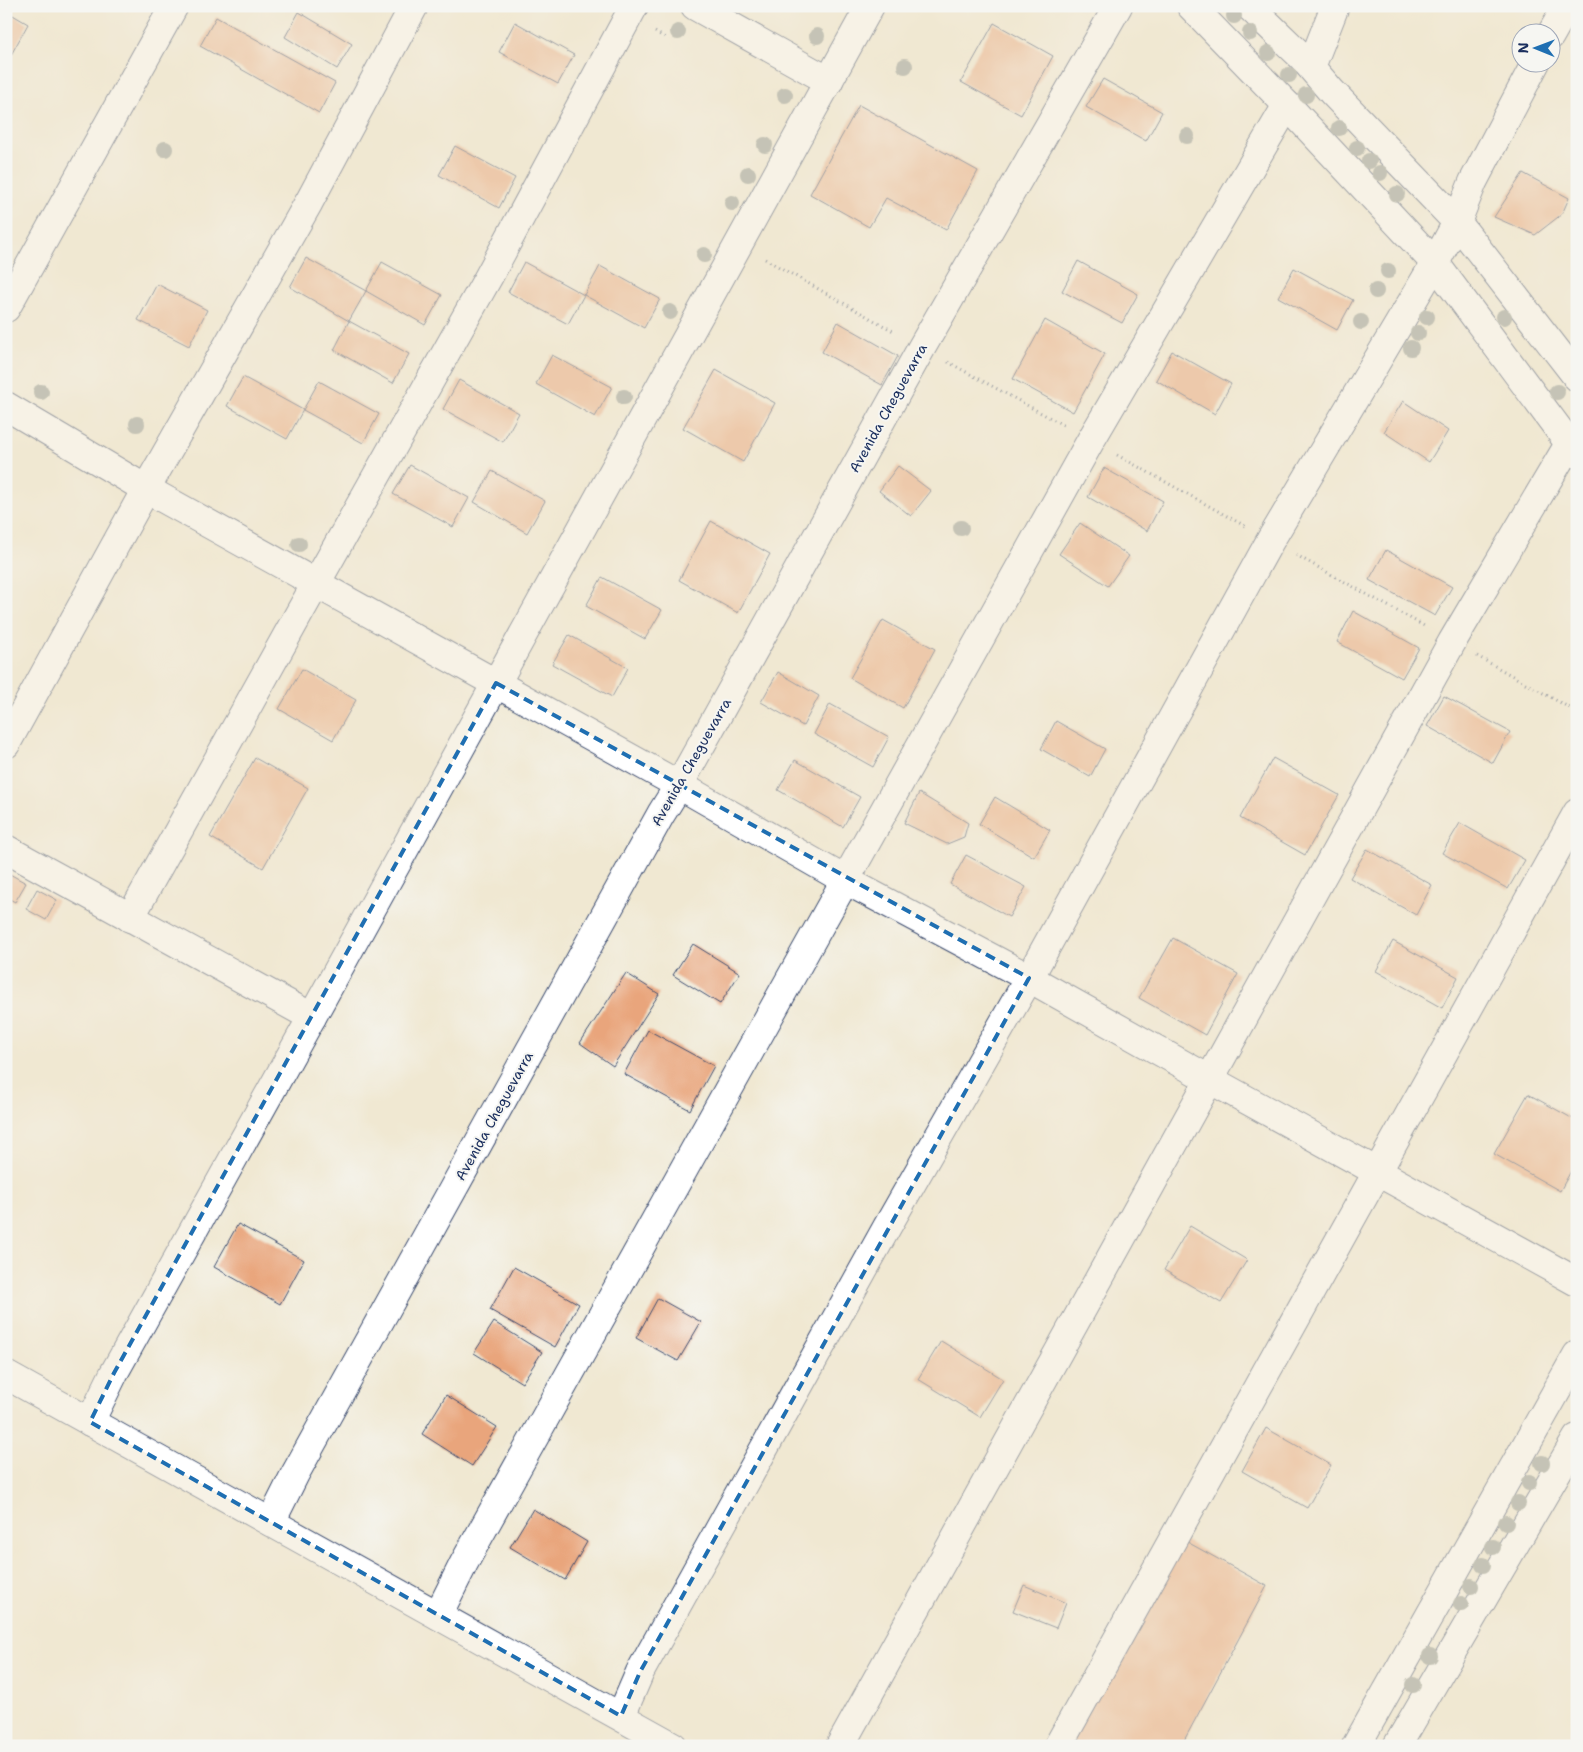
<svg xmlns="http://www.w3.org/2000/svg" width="1583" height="1752" viewBox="0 0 1583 1752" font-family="'Shantell Sans',sans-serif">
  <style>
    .building { fill: #e9a57b }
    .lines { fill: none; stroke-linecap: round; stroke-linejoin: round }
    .minor-casing { stroke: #3b4b6f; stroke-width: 30 }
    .path { stroke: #3b4b6f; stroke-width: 3; stroke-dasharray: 1 4; stroke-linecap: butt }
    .minor { stroke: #fff; stroke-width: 28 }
    .tree { fill: #919894 }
    .marked { fill: none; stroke: #1f6fb2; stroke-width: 4; stroke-dasharray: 10 6; stroke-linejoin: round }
    .labels { text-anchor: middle; stroke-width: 4; stroke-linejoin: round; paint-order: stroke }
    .street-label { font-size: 14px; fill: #1b2f5e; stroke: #f6f6f2 }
  </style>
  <rect width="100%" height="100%" fill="#f6f6f2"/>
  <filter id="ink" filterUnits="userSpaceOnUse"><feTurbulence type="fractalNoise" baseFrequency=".02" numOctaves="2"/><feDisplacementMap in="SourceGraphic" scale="10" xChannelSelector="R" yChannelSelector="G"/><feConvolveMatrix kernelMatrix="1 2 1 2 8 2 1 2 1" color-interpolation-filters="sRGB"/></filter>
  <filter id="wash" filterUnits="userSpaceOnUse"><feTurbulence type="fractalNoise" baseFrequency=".0096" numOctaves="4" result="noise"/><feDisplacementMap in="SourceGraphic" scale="20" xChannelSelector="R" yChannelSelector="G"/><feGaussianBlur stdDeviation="1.12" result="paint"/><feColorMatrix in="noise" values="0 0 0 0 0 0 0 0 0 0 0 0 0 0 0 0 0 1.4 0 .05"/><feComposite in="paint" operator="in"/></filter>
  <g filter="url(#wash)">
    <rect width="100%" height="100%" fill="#f0e8d2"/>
    <g id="blocks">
      <g class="building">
        <polygon points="6,11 28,24 6,64"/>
        <polygon points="299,12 352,44 337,69 285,37"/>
        <polygon points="216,17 335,83 319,113 200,46"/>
        <polygon points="515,22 574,55 558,84 499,52"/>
        <polygon points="994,23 1053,56 1021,115 961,82"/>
        <polygon points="1103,79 1162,112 1146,141 1086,107"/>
        <polygon points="859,105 978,171 946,230 886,198 869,227 810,194"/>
        <polygon points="455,146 515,178 499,208 439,175"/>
        <polygon points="1523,173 1569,198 1562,214 1535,235 1494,217"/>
        <polygon points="306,258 366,291 382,262 442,295 425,325 366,291 349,321 290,287"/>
        <polygon points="1078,261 1138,294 1122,323 1062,291"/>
        <polygon points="524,262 584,295 600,266 660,299 644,328 584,295 568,324 508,292"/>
        <polygon points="1294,268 1353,300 1337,330 1278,297"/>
        <polygon points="157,284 207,310 189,346 138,320"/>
        <polygon points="1045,320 1105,354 1073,412 1013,379"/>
        <polygon points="349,321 409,354 393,383 334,350"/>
        <polygon points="838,322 898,356 882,385 822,352"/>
        <polygon points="1172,351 1231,384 1215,414 1156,380"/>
        <polygon points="552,355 612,387 595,417 536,384"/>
        <polygon points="716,370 775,403 743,462 683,428"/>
        <polygon points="243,377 303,410 287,439 227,406"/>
        <polygon points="459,380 519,413 503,442 443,409"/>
        <polygon points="319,381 379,414 363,443 303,410"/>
        <polygon points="1403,401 1448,431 1429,462 1384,432"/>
        <polygon points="410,465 469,498 453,527 393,494"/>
        <polygon points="898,466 931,491 911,516 879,491"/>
        <polygon points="1104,468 1163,501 1147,531 1088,497"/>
        <polygon points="492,471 545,501 527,533 474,502"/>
        <polygon points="711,521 770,554 738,613 679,580"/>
        <polygon points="1080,523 1129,556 1108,586 1059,554"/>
        <polygon points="1386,550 1452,587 1435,616 1369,580"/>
        <polygon points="602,577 662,610 645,639 586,606"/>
        <polygon points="1353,611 1419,648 1402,678 1337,642"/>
        <polygon points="883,620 935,649 903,708 850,678"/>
        <polygon points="569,635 628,668 612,697 552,664"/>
        <polygon points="302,669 356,700 333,740 279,709"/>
        <polygon points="778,672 819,696 803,726 761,702"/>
        <polygon points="1444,696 1510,732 1493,763 1427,726"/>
        <polygon points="830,704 889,737 873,767 814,734"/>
        <polygon points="1056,721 1105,749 1090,777 1041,749"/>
        <polygon points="255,758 308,788 263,868 210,837"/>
        <polygon points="1273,758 1339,795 1305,855 1240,818"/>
        <polygon points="795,760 860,797 843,827 778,790"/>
        <polygon points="919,793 968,823 964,837 947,844 904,823"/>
        <polygon points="995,797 1050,830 1034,857 979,824"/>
        <polygon points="1460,823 1525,860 1508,889 1442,853"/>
        <polygon points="1367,849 1432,885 1416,915 1350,878"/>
        <polygon points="966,855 1026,887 1009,917 950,884"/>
        <polygon points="6,872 26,883 15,902 6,897"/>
        <polygon points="37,889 57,900 46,920 26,909"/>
        <polygon points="1173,938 1238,974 1205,1035 1139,998"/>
        <polygon points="1393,941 1458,977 1442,1008 1376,971"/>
        <polygon points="693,944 740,973 720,1004 673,975"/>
        <polygon points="626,973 659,994 613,1066 580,1043"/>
        <polygon points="648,1030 714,1066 690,1110 624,1074"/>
        <polygon points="1528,1094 1577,1121 1577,1160 1560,1191 1494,1154"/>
        <polygon points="238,1224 304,1260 280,1304 214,1267"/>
        <polygon points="1190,1226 1247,1260 1221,1303 1164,1270"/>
        <polygon points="514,1267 579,1304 555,1347 490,1310"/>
        <polygon points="658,1298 701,1322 678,1361 636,1338"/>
        <polygon points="494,1322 542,1352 522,1383 474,1353"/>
        <polygon points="941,1341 1003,1379 980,1417 918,1379"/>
        <polygon points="446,1395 497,1427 472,1466 422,1434"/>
        <polygon points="1266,1428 1331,1465 1307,1508 1242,1471"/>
        <polygon points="533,1509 587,1542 565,1580 510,1547"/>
        <polygon points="1180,1538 1267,1586 1181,1746 1068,1746"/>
        <polygon points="1024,1585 1066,1603 1056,1628 1013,1611"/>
      </g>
    </g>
  </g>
  <g filter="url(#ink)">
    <use href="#blocks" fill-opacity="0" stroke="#3b4b6f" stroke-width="1"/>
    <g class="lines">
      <g class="minor-casing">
        <g id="minor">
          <polyline points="695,6 829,81"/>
          <polyline points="1191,6 1287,105 1435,263 1577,454"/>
          <polyline points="1249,6 1303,58 1332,92 1457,222 1577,377"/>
          <polyline points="1550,36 1567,6"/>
          <polyline points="1311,67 1335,6"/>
          <polyline points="6,308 174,6"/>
          <polyline points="6,406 146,489 679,785 845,880 1029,978 1209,1079 1577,1282"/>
          <polyline points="6,744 146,489 309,202 414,6"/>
          <polyline points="6,849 312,1017"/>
          <polyline points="130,918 300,612 489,276 634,6"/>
          <polyline points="6,1375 673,1746"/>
          <polyline points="90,1422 114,1373 312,1017 870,6"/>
          <polyline points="271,1522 295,1474 661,814 679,785 922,347 1118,6"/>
          <polyline points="438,1615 464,1563 1091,440 1287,105"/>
          <polyline points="621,1716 640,1672 887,1227 1029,978 1270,541 1435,263 1457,222 1473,182 1536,62"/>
          <polyline points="840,1746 1452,642 1569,444"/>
          <polyline points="1058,1746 1577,813"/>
          <polyline points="1356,1746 1577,1355"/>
          <polyline points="1397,1746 1577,1438"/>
        </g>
      </g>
      <g class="path">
        <polyline points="655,32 667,39"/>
        <polyline points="765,259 895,332"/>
        <polyline points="948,362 1065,426"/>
        <polyline points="1117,455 1245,526"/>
        <polyline points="1296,555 1426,627"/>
        <polyline points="1477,656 1577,712"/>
      </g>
      <use href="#minor" class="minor"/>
    </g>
    <g class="tree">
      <circle cx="1234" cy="16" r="8"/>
      <circle cx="678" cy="32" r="8"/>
      <circle cx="1250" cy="33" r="8"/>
      <circle cx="817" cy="36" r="8"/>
      <circle cx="1268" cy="53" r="8"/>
      <circle cx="905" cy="66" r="8"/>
      <circle cx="1289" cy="75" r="8"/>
      <circle cx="785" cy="95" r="8"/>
      <circle cx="1306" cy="95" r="8"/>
      <circle cx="1339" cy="128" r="8"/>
      <circle cx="1187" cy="136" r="8"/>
      <circle cx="765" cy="145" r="8"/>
      <circle cx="1357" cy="148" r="8"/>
      <circle cx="165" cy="149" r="8"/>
      <circle cx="1369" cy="161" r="8"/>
      <circle cx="1380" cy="173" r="8"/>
      <circle cx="748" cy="174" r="8"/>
      <circle cx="1397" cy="194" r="8"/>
      <circle cx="732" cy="203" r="8"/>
      <circle cx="704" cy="255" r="8"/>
      <circle cx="1388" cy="271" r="8"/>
      <circle cx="1376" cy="291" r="8"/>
      <circle cx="670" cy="312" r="8"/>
      <circle cx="1427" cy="317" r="8"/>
      <circle cx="1504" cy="317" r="8"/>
      <circle cx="1361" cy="322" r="8"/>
      <circle cx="1418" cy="333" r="8"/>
      <circle cx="1411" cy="348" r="8"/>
      <circle cx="41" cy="392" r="8"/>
      <circle cx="1557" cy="392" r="8"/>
      <circle cx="624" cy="397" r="8"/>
      <circle cx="137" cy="424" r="8"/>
      <circle cx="961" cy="528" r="8"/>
      <circle cx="299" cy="544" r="8"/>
      <circle cx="1542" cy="1463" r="8"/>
      <circle cx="1529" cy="1483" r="8"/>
      <circle cx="1518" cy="1503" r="8"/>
      <circle cx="1506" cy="1523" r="8"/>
      <circle cx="1493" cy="1547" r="8"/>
      <circle cx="1483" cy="1565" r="8"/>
      <circle cx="1471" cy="1586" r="8"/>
      <circle cx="1461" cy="1604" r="8"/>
      <circle cx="1430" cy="1656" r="8"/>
      <circle cx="1413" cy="1685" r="8"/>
    </g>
  </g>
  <path d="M0 0H1583V1752H0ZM496 683 1029 978 640 1672 621 1716 90 1422 114 1373Z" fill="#f0e8d2" fill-opacity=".55" fill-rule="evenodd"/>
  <path class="marked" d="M496 683 1029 978 640 1672 621 1716 90 1422 114 1373Z"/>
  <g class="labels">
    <g class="street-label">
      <text transform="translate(888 408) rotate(-61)" y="5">Avenida Cheguevarra</text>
      <text transform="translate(691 762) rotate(-60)" y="5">Avenida Cheguevarra</text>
      <text transform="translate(494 1116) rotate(-61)" y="5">Avenida Cheguevarra</text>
    </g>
  </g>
  <rect width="1583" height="1752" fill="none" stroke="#f6f6f2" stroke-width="25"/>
  <g transform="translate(1536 48) rotate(271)"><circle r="24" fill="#f6f6f2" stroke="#9ea6b7"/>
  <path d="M0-4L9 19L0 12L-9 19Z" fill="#1f6fb2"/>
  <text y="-8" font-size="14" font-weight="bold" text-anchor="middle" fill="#1b2f5e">N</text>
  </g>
</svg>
